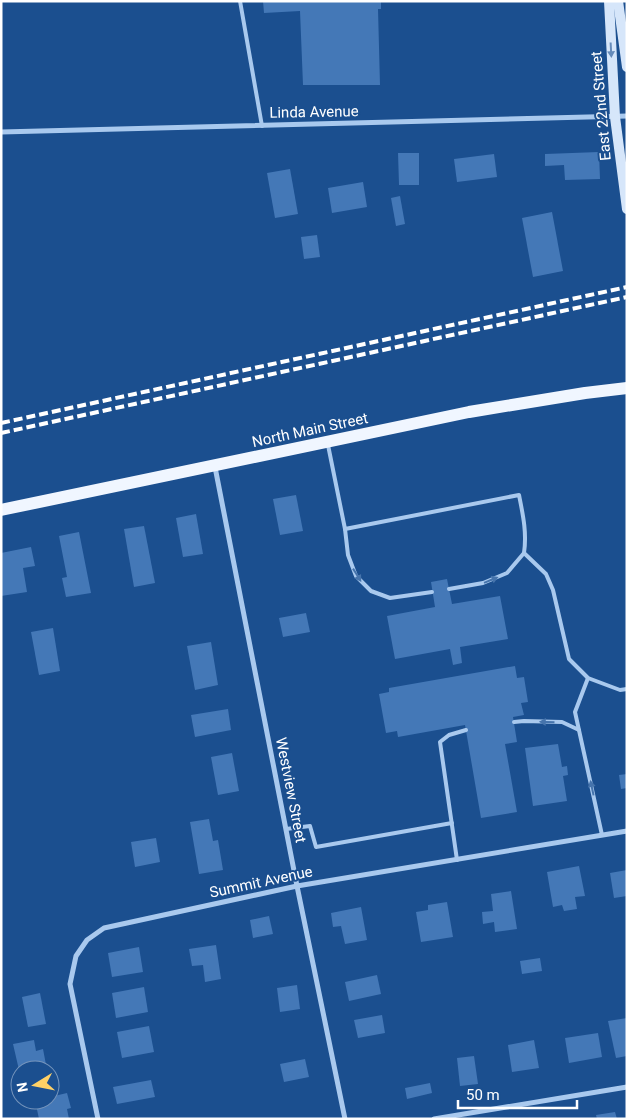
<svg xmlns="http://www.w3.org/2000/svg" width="628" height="1120" viewBox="0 0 628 1120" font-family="Roboto,sans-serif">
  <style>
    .building { fill: #4478b7 }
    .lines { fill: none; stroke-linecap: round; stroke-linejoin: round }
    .service { stroke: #a9c9ee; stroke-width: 4 }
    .minor { stroke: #a9c9ee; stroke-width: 5 }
    .secondary { stroke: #d6e6fa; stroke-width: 10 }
    .primary { stroke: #f0f6ff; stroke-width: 12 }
    .rail { stroke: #fff; stroke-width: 4; stroke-dasharray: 9 4; stroke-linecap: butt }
    .oneway { fill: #668bba }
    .oneway2 { fill: #4674ac }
    .labels { text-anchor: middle; stroke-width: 4; stroke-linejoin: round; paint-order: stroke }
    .street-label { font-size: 15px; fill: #fff; stroke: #1b4f8f }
  </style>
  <rect width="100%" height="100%" fill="#1b4f8f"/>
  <g class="building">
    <polygon points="263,1 381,1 381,9 378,9 380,85 303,85 300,11 264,13"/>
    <polygon points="599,152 600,179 565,180 564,165 545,166 545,154"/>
    <polygon points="398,153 419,153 419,185 399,185"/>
    <polygon points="494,154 497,177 457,182 454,159"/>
    <polygon points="290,169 298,214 275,218 267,173"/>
    <polygon points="363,182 367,207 332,213 328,188"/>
    <polygon points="400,196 405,224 396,226 391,198"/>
    <polygon points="552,212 563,271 533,277 522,218"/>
    <polygon points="317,235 320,257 304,259 301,237"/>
    <polygon points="296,495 303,531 280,535 273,499"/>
    <polygon points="196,514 203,554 183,557 176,518"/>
    <polygon points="144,526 155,583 134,587 124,529"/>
    <polygon points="79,532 91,593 66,597 62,578 67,577 59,536"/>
    <polygon points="31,547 35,566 23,568 27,592 1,596 1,553"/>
    <polygon points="447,579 452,604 500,596 508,639 460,647 462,663 453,665 450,649 395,659 387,616 435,607 431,582"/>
    <polygon points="306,613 310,632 283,637 279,618"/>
    <polygon points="53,628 60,671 39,675 31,632"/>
    <polygon points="211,642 218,685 195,690 187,646"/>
    <polygon points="515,666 517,678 524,677 528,702 521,703 524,715 513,717 517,742 505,744 517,812 481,818 465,725 398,737 397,731 386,733 379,694 389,692 389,688"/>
    <polygon points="228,709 231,730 195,737 191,715"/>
    <polygon points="558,744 562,767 567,766 568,775 563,776 567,801 533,806 525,748"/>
    <polygon points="232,753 239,791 218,795 211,757"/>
    <polygon points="627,774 627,788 621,789 619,775"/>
    <polygon points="209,819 213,841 218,840 223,870 199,874 190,822"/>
    <polygon points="156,838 160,862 135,867 131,842"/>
    <polygon points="579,866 585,896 575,897 577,909 564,911 562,905 553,907 547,872"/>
    <polygon points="627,870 627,896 614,898 610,873"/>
    <polygon points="511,891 517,929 495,932 494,922 483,924 482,912 493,911 491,894"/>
    <polygon points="447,902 453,937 421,942 416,912 428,910 428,905"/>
    <polygon points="361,907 367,940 345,944 341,926 333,927 331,913"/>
    <polygon points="269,916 273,934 253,938 250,920"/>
    <polygon points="216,945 221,979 205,982 203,965 192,966 189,949"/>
    <polygon points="139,947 143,972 112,977 108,953"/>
    <polygon points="540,958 542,971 522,974 520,961"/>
    <polygon points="377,975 381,994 349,1001 345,982"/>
    <polygon points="297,985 300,1009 280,1012 277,988"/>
    <polygon points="144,987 148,1012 116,1018 112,993"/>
    <polygon points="40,993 46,1024 28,1027 22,997"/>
    <polygon points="382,1015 385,1033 358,1038 354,1020"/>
    <polygon points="627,1018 627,1056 616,1058 608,1021"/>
    <polygon points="149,1026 154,1052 122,1058 117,1032"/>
    <polygon points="598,1033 602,1057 569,1063 565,1038"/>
    <polygon points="34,1040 36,1051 43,1049 47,1070 19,1070 13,1044"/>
    <polygon points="534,1040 539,1068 512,1072 508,1045"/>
    <polygon points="474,1056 478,1084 460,1086 457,1058"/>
    <polygon points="305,1059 309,1077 284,1082 280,1064"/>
    <polygon points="151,1080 155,1097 117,1104 113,1087"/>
    <polygon points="430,1083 432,1093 407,1099 405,1088"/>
    <polygon points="67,1093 71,1108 67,1109 69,1119 39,1119 35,1100 50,1100 50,1097"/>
    <polygon points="615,1112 617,1119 597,1119 596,1115"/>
  </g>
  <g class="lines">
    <g class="service">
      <polyline points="240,1 262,126"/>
      <path d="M328 445 345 529 519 495C523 515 527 533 524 553L546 574 553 590 569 659 588 678 620 690 627 689"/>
      <polyline points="345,529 348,555 356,576 371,591 390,598 432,592"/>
      <polyline points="449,589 483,583 507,573 524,553"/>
      <polyline points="588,678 575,712 602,835"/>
      <polyline points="514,722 524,721 562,722 579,730"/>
      <polyline points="286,829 310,826 316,847 452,823"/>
      <polyline points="457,860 440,742 449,735 466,730"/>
    </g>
    <g class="minor">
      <polyline points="1,132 627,116"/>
      <polyline points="215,467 297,886 345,1119"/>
      <polyline points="98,1119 70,984 76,956 87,940 104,928 297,886 627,831"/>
      <polyline points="434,1119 627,1087"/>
    </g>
    <g class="secondary">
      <polyline points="609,1 615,117 627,209"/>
      <polyline points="618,1 627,67"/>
    </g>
    <polyline class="primary" points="1,510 469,412 585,393 627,388"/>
    <g class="rail">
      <polyline points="1,423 627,287"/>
      <polyline points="1,433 627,297"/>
    </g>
  </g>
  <defs><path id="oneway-solid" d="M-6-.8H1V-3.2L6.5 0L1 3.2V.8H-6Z" transform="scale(1.25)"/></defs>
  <use class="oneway" href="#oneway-solid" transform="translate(611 50) rotate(87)"/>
  <g class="oneway2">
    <use href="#oneway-solid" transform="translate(357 575) rotate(58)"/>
    <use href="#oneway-solid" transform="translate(491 580) rotate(-22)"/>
    <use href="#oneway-solid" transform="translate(547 722) rotate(-178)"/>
    <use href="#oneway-solid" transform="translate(592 788) rotate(-102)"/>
  </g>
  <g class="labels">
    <g class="street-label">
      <text transform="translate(601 106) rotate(-95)" y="5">East 22nd Street</text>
      <text transform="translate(314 112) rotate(-1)" y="5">Linda Avenue</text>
      <text transform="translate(310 430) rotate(-12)" y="5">North Main Street</text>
      <text transform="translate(291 790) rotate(79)" y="5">Westview Street</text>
      <text transform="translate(261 882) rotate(-12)" y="5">Summit Avenue</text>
    </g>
  </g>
  <rect width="628" height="1120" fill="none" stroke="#ffffff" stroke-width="5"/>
  <g transform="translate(35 1085) rotate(260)"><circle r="24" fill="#1b4f8f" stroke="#7695bc"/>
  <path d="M0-4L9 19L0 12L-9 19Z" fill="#ffd166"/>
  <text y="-8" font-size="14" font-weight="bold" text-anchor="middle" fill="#ffffff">N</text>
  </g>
  <path d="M458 1100v8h119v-8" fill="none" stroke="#ffffff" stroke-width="2.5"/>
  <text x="466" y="1100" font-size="15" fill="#ffffff" stroke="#1b4f8f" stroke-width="4" paint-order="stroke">50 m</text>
</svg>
